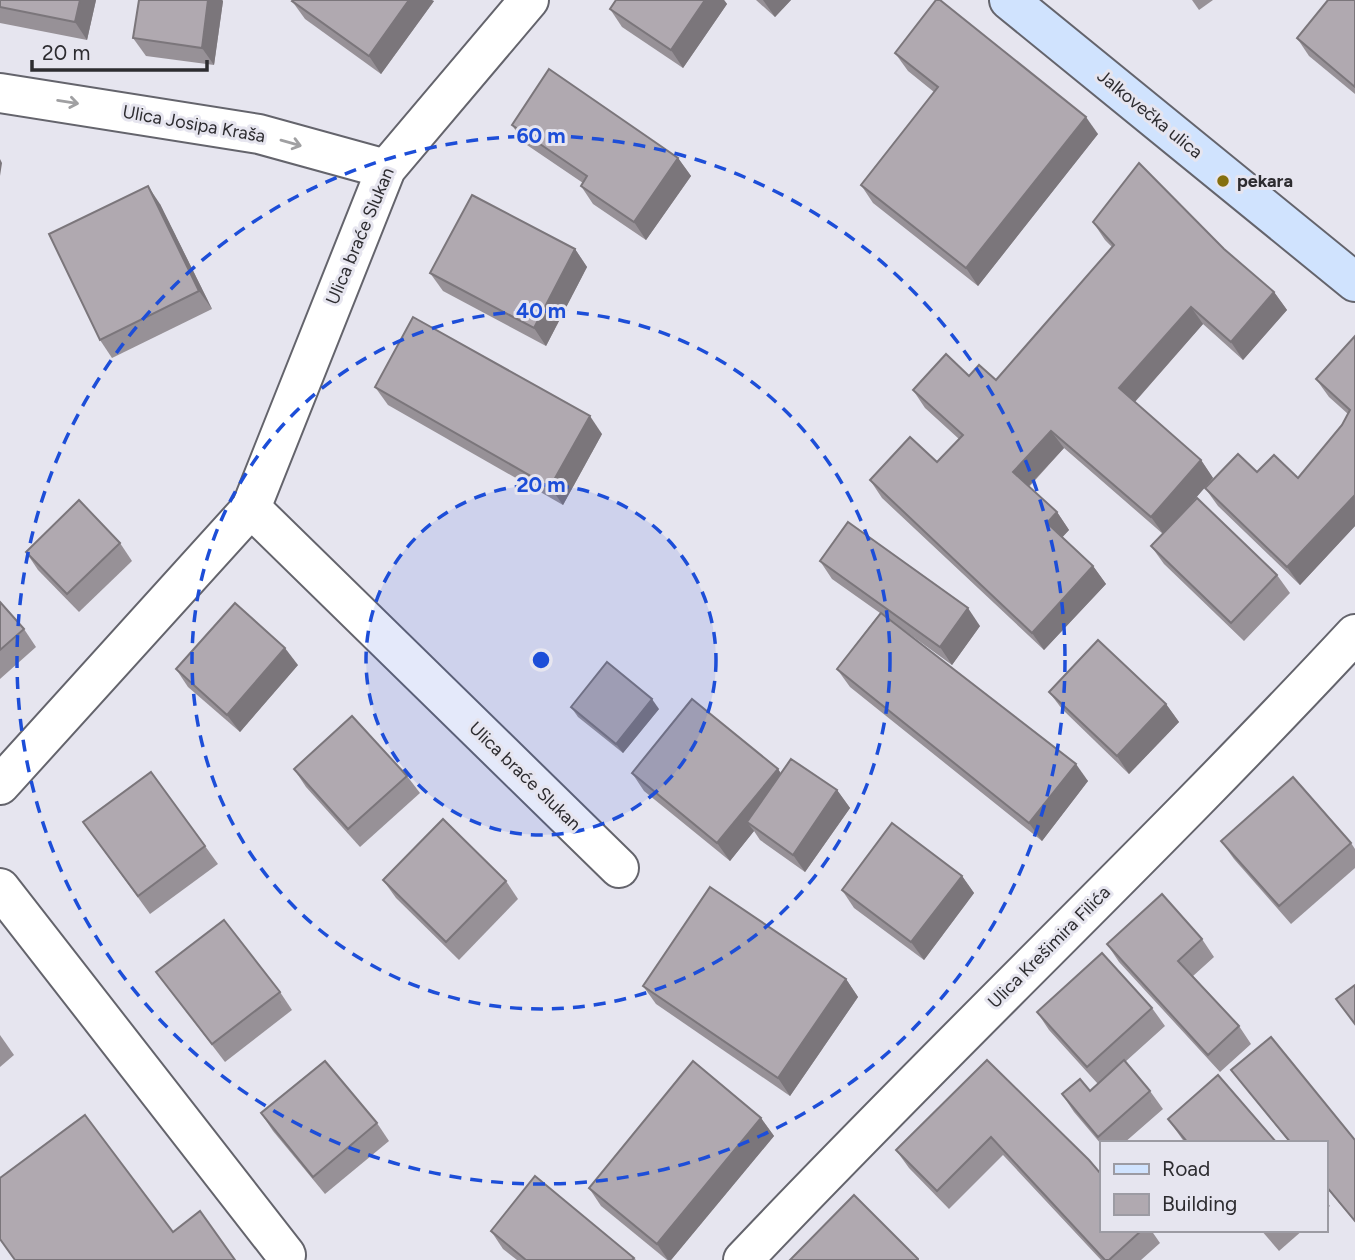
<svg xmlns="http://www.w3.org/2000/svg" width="1355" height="1260" viewBox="0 0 1355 1260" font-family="Figtree,sans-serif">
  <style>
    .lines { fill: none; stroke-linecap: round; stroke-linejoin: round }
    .street-casing { stroke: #64646c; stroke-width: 42 }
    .secondary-casing { stroke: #64646c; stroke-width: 42 }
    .street { stroke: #fff; stroke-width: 38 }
    .secondary { stroke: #d0e3fe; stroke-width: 38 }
    .wall { fill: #979197 }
    .shaded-wall { fill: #7b767b }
    .building { fill: #b0a9b0; stroke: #7b767b; stroke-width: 2 }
    .oneway { stroke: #a0a0a2 }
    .ring { fill: none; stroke: #1d4ed8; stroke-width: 3.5; stroke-dasharray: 12 9 }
    .poi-dot { fill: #856f0d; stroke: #e6e5ef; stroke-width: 2.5 }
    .labels { text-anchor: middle; stroke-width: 6; stroke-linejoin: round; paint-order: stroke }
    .street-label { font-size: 18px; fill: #2d2c30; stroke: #e6e5ef }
    .poi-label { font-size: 18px; font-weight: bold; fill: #2d2c30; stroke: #e6e5ef; text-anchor: start }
    .centre { fill: #1d4ed8; stroke: #e6e5ef; stroke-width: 3.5 }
    .ring-label { font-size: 21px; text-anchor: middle; font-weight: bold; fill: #1d4ed8; stroke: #e6e5ef; stroke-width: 6; stroke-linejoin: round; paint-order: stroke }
  </style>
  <rect width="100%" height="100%" fill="#e6e5ef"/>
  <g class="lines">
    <g class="street-casing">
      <g id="street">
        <polyline points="0,93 259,134 386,169"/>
        <polyline points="251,508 619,868"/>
        <polyline points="0,785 251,508 386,169 529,0"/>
        <polyline points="0,888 286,1255"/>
        <path d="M743 1260C943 1048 1156 848 1355 634"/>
      </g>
    </g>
    <g class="secondary-casing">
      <polyline id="secondary" points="1009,0 1355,282"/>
    </g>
    <use href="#street" class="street"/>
    <use href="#secondary" class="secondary"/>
  </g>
  <g class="wall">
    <polygon points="0,0 96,0 87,40 0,23"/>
    <polygon points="139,0 222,0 223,1 214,65 146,56 133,38"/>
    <polygon points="616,0 724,0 727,4 683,68 622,27 610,9"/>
    <polygon points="756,0 791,0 775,17"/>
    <polygon points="1192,0 1213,0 1199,10"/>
    <polygon points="1355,0 1355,94 1309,56 1297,38"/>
    <polygon points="292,1 434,1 381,74 305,19"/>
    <polygon points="895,53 1098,134 978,286 873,203 861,185 934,92 908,71"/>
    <polygon points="512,125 678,158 691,176 646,240 593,204 581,186 583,183 524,143"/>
    <polygon points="160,204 212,309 112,358 100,340"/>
    <polygon points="1093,222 1224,249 1274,292 1287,310 1243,360 1203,324 1135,402 1201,460 1213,478 1180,516 1277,575 1290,593 1244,641 1164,564 1151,546 1163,534 1064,448 1029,487 1057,512 1069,530 1062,537 1093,566 1106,584 1044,650 882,498 870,480 937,462 959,439 925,408 913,390 969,376 996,380 1112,247 1105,240"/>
    <polygon points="575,249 587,267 546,346 443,291 430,273"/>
    <polygon points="1355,336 1355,526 1300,585 1218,506 1205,488 1257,472 1298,478 1342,425 1348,414 1329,397 1316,379"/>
    <polygon points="375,387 602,434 563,505 388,405"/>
    <polygon points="120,543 132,561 79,612 38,570 26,552"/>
    <polygon points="820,561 980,626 952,665 901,628 1088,781 1042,841 850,687 837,669 880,613 832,579"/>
    <polygon points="0,602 24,629 36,647 0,679"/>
    <polygon points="298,665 240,732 188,687 176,669"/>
    <polygon points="1049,692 1166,704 1179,722 1129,774 1062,709"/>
    <polygon points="571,707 659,709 623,753 578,717"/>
    <polygon points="294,769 407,776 420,793 360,847 306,787"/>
    <polygon points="778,769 781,774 837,790 850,808 805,872 760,840 754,831 730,861 644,791 632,773"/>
    <polygon points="83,822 205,846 218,864 150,914"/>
    <polygon points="1221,841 1351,843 1355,849 1355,868 1291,924 1234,859"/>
    <polygon points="962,876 974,893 924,960 854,908 842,890"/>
    <polygon points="383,880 506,881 518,899 459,960 396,898"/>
    <polygon points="1202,939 1214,957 1193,976 1239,1026 1251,1044 1220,1072 1119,962 1107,944"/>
    <polygon points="156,972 280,992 292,1010 225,1062"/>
    <polygon points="846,979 858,997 790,1096 656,1004 643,986"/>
    <polygon points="1152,1008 1165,1026 1125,1062 1150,1091 1163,1109 1124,1143 1101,1144 1074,1112 1062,1094 1090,1091 1098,1084 1049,1030 1037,1012"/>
    <polygon points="0,1035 14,1055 0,1067"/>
    <polygon points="987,1060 1101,1230 1151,1230 1160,1243 1141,1260 1101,1260 1003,1155 949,1209 909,1168 896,1150"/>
    <polygon points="1231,1070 1355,1140 1355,1222 1325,1186 1325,1143 1290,1143"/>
    <polygon points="261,1113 377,1123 389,1141 325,1194 273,1131"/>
    <polygon points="761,1118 774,1136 671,1260 667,1260 601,1206 589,1188"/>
    <polygon points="1168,1119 1277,1143 1185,1143"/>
    <polygon points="1325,1200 1330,1206 1325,1210"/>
    <polygon points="1261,1230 1303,1230 1279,1251"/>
    <polygon points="491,1231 634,1258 636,1260 517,1260 503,1249"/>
  </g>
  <g class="shaded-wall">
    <polygon points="80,0 96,0 87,40 75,22"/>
    <polygon points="208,0 222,0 223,1 214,65 202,48"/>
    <polygon points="409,0 432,0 434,1 381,74 369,56"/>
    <polygon points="705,0 724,0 727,4 683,68 671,50"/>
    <polygon points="763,0 791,0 775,17"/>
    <polygon points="1086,117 1098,134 978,286 966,268"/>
    <polygon points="678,158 691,176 646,240 634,222"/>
    <polygon points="0,159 2,163 0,176"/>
    <polygon points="148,186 160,204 212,309 199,291"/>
    <polygon points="575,249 587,267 546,346 534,328"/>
    <polygon points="1274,292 1287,310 1243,360 1231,342"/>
    <polygon points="1191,307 1203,324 1131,406 1119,388"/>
    <polygon points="590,416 602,434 563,505 550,487"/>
    <polygon points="1051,431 1064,448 1025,490 1013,472"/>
    <polygon points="1201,460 1213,478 1164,535 1151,517"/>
    <polygon points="1355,495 1355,526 1300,585 1287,567"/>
    <polygon points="1057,512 1069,530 1059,541 1047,523"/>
    <polygon points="1093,566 1106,584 1044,650 1032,633"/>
    <polygon points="968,608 980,626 952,665 940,647"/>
    <polygon points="285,648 298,665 240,732 227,715"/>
    <polygon points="652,699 659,709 623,753 616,744"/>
    <polygon points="1166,704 1179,722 1129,774 1117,756"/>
    <polygon points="1076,764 1088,781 1042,841 1029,823"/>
    <polygon points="778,769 790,787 747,822 754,831 730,861 717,843"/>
    <polygon points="837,790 850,808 805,872 793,855"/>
    <polygon points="962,876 974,893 924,960 911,942"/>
    <polygon points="846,979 858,997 790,1096 778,1078"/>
    <polygon points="761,1118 774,1136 671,1260 668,1260 657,1244"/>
  </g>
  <g class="building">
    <polygon points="0,0 80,0 75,22 0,7"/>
    <polygon points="139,0 208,0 202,48 133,38"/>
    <polygon points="293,0 409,0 369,56 292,1"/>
    <polygon points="616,0 705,0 671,50 610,9"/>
    <polygon points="936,0 940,0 1086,117 966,268 861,185 938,87 895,53"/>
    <polygon points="1328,0 1355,0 1355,87 1297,38"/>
    <polygon points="549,69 678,158 634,222 581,186 587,176 512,125"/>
    <polygon points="1139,163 1224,249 1274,292 1231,342 1191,307 1119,388 1201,460 1151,517 1051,431 1013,472 1057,512 1047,523 1093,566 1032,633 870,480 910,437 937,462 963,435 913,390 946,354 969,376 979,365 996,380 1114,245 1093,222"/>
    <polygon points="148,186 199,291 100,340 49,234"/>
    <polygon points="472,195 575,249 534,328 430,273"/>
    <polygon points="413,317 590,416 550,487 375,387"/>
    <polygon points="1355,336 1355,495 1287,567 1205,488 1238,454 1257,472 1274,455 1298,478 1342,425 1350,410 1316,379"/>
    <polygon points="1197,498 1277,575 1231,623 1151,546"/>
    <polygon points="79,500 120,543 67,594 26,552"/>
    <polygon points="848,522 968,608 940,647 820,561"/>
    <polygon points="0,602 24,629 0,650"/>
    <polygon points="235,603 285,648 227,715 176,669"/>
    <polygon points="881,613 1076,764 1029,823 837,669"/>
    <polygon points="1098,640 1166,704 1117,756 1049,692"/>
    <polygon points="607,662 652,699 616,744 571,707"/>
    <polygon points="692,699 778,769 717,843 632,773"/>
    <polygon points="352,716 407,776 348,829 294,769"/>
    <polygon points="791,759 837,790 793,855 747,822"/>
    <polygon points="151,772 205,846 138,896 83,822"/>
    <polygon points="1293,777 1351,843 1279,906 1221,841"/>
    <polygon points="443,819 506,881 446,942 383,880"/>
    <polygon points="892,823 962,876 911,942 842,890"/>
    <polygon points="710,887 846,979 778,1078 643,986"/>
    <polygon points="1162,894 1202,939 1178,961 1239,1026 1208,1055 1107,944"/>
    <polygon points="224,920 280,992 212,1044 156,972"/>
    <polygon points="1102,953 1152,1008 1087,1067 1037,1012"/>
    <polygon points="1355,985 1355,1024 1336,999"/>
    <polygon points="1271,1037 1355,1140 1355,1221 1325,1185 1325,1143 1291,1143 1231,1070"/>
    <polygon points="987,1060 1089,1160 1101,1174 1101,1230 1142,1230 1109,1260 1105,1260 991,1137 937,1191 896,1150"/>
    <polygon points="1124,1060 1150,1091 1098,1137 1062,1094 1080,1079 1090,1091"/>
    <polygon points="325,1061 377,1123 313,1177 261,1113"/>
    <polygon points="693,1061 761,1118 657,1244 589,1188"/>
    <polygon points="1218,1075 1277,1143 1188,1143 1168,1119"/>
    <polygon points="85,1115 173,1232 200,1211 235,1260 15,1260 0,1239 0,1178"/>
    <polygon points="535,1176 634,1258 632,1260 526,1260 491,1231"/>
    <polygon points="854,1195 918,1259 918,1260 790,1260"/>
  </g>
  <defs><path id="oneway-shaft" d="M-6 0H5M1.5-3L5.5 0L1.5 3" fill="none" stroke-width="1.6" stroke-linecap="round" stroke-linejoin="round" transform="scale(1.75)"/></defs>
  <g class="oneway">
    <use href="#oneway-shaft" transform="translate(68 102) rotate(9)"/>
    <use href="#oneway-shaft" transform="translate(291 143) rotate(16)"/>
  </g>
  <circle cx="541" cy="660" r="175" fill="#1d4ed8" fill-opacity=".12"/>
  <g class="ring">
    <circle cx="541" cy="660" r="175"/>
    <circle cx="541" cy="660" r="349"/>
    <circle cx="541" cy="660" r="524"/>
  </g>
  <circle class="poi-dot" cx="1223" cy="181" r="7"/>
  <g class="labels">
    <g class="street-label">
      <text transform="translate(1150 114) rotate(39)" y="6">Jalkovečka ulica</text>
      <text transform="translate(194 124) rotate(10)" y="6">Ulica Josipa Kraša</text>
      <text transform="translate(360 236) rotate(-67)" y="6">Ulica braće Slukan</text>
      <text transform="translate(525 776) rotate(44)" y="6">Ulica braće Slukan</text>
      <text transform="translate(1049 947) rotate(-45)" y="6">Ulica Krešimira Filića</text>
    </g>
    <g class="poi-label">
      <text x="1237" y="187">pekara</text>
    </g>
  </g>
  <circle cx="541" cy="660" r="10" class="centre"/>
  <g class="ring-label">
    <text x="541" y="143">60 m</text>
    <text x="541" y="318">40 m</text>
    <text x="541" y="492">20 m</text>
  </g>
  <rect x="1100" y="1141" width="228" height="91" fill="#e6e5ef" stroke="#9c9ba3" stroke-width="2"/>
  <rect x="1114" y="1164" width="35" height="10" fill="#d0e3fe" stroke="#9c9ba3" stroke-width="2"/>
  <text x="1162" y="1176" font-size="21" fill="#2d2c30">Road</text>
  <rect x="1114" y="1194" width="35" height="21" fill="#b0a9b0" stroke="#9c9ba3" stroke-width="2"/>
  <text x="1162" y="1211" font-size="21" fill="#2d2c30">Building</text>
  <path d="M32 60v10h175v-10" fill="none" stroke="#2d2c30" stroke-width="3.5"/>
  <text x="42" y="60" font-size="21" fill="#2d2c30" stroke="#e6e5ef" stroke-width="5" paint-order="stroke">20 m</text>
</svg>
